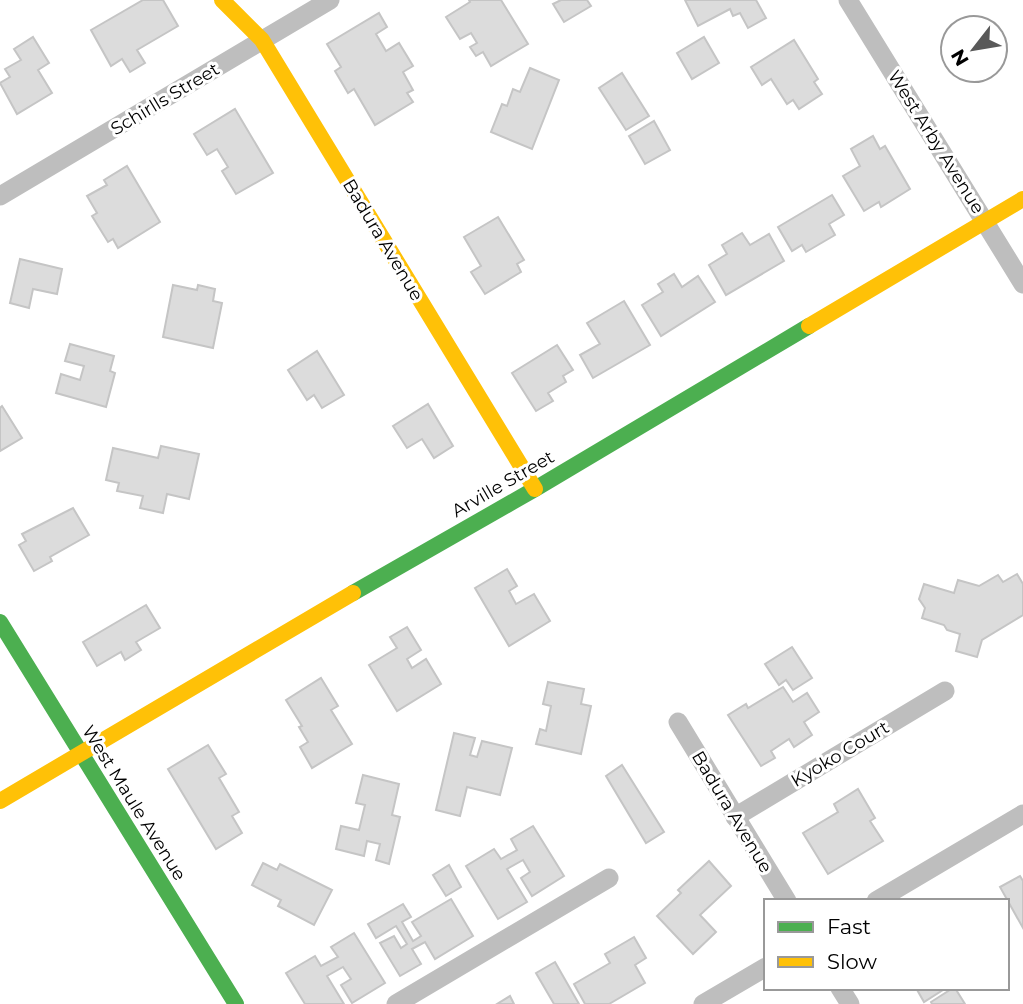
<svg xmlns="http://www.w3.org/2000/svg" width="1023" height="1004" viewBox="0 0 1023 1004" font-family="Montserrat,sans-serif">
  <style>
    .building { fill: #dcdcdc; stroke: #c5c5c5; stroke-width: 2 }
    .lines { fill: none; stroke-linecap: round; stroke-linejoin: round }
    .street { stroke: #bebebe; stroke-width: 19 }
    .fast { stroke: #4caf50; stroke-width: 16 }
    .slow { stroke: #ffc107; stroke-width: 16 }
    .labels { text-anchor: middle; stroke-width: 6; stroke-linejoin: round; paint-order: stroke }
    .street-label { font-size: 18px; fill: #000; stroke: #fff }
  </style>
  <rect width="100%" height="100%" fill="#fff"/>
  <g class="building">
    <polygon points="143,0 163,0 178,26 137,50 145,63 130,72 122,59 111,66 91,30"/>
    <polygon points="469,0 501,0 528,44 491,66 483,52 476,56 470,47 477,43 471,33 460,39 446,17 470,2"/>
    <polygon points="561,0 587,0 591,6 564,22 553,4"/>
    <polygon points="685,0 756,0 766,18 748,28 740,13 733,16 730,9 698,26"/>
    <polygon points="379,13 387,27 376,34 386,51 399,43 413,66 403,72 413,90 407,93 413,102 375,125 354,89 348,93 335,71 341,67 327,44"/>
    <polygon points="33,37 49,63 38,70 52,93 17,114 0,83 10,77 5,69 21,60 14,49"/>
    <polygon points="704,37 719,63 692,79 677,53"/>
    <polygon points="794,40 818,79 814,82 822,94 799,109 793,100 787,104 771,79 762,85 751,67"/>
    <polygon points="530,68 559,80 532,149 491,132 502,104 507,106 513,89 520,92"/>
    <polygon points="622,73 649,116 626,130 599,88"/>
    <polygon points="235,109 273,173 236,194 222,171 228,167 217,149 207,155 194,134"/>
    <polygon points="654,121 670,150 645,164 629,136"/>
    <polygon points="873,136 880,149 885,146 910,189 881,207 879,202 864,211 843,176 860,166 851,149"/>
    <polygon points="127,166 160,222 118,248 113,239 108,242 92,216 97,213 87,196 107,185 104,180"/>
    <polygon points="832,195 844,215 829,224 835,235 806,252 802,245 792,251 778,227"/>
    <polygon points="498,217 524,260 517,264 521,272 485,294 471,272 481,266 464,237"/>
    <polygon points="742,233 750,245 769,234 784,261 726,295 709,265 727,254 722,245"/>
    <polygon points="20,259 62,269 57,294 33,289 29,308 10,303"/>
    <polygon points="674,274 682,287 698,276 715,302 661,336 642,305 663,292 658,284"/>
    <polygon points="173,285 197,290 198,285 215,289 213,301 222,303 213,348 163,337"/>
    <polygon points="624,301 650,345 593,378 580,355 600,344 587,323"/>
    <polygon points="70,344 114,356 110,371 115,373 106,407 56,393 61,374 80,380 84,366 65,361"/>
    <polygon points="557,345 573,370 563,376 566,382 548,393 553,401 536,411 512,373"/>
    <polygon points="317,351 344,395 322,408 314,395 307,400 288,370"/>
    <polygon points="428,404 453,446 434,458 422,439 407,448 393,426"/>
    <polygon points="2,406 22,438 0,451 0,408"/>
    <polygon points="161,446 199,454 189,499 167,494 163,513 140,508 143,496 117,491 119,483 106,480 113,448 158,458"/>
    <polygon points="73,508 89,535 50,557 52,561 34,571 19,545 26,541 22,534"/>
    <polygon points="507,569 517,586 509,591 516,604 534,594 550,621 509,646 475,588"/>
    <polygon points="1017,574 1023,584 1023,615 982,640 977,657 956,651 960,634 947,630 944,625 922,618 925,608 919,599 924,584 954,593 958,580 979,586 998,575 1003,582"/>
    <polygon points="146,605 160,628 136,642 141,650 125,660 121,652 97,666 83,642"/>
    <polygon points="407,627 421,650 407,659 412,668 426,659 441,684 397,711 369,665 397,648 390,637"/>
    <polygon points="792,647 812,678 793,690 786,680 779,685 765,664"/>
    <polygon points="321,678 338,706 331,710 352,744 312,768 300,747 308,742 299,727 302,726 286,700"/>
    <polygon points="548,682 584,689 581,704 591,706 581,754 536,744 540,729 546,731 551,706 543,704"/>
    <polygon points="783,687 793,702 807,693 819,712 804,722 812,735 794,747 789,739 771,751 775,758 761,766 728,715 746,704 748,708"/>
    <polygon points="454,733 475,738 470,755 477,757 482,741 512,748 500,795 467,787 460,816 436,810"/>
    <polygon points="208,745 226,774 219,778 239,812 232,816 242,833 216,849 168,769"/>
    <polygon points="622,765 664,832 646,843 606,776"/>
    <polygon points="363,775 399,784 392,815 400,817 389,864 376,860 380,844 367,841 364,856 336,849 341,826 359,830 365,805 356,803"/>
    <polygon points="858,789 875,818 870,821 883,841 828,874 803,833 838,812 834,804"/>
    <polygon points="533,826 564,876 532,896 521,878 530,872 523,860 507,869 527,902 498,919 466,866 494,849 501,859 517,850 511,839"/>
    <polygon points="709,861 731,886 700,915 716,932 693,954 657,916 681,893 678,890"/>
    <polygon points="263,863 277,870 280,864 332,890 314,925 278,906 281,900 252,885"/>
    <polygon points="449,865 461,887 446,896 433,875"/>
    <polygon points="1020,876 1023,881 1023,928 1000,887"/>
    <polygon points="451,899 473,936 435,959 425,942 412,949 421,964 400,976 380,943 394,936 401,948 407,944 396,926 376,938 368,924 403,904 411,917 402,922 413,941 421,936 412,922"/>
    <polygon points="354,933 385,983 352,1003 341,985 351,979 343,967 327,976 344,1004 305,1004 286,973 315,956 321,966 338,957 331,947"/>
    <polygon points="634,937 646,958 635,965 645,983 609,1004 585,1004 574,984 610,963 605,954"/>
    <polygon points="555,962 579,1004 554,1004 536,973"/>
    <polygon points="916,988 946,988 924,1002"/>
    <polygon points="953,988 955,988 965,1004 932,1004 931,1002"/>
    <polygon points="510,996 514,1004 497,1004"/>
  </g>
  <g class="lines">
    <g class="street">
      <polyline points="848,0 1023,284"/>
      <polyline points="0,196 330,0"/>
      <polyline points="678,722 787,901"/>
      <polyline points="735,817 945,691"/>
      <polyline points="876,901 1023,814"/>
      <polyline points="840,988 850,1004"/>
      <polyline points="396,1004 609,878"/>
      <polyline points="703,1004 766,967"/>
    </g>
    <g class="fast">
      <polyline points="353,593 535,489 809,326"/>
      <polyline points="0,622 236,1004"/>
    </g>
    <g class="slow">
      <polyline points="222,0 262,40 535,489"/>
      <polyline points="809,326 1023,199"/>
      <polyline points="0,801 353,593"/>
    </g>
  </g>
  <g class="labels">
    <g class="street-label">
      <text transform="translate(165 99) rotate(-31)" y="6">Schirlls Street</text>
      <text transform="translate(936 142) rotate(58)" y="6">West Arby Avenue</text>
      <text transform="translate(383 240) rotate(59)" y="6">Badura Avenue</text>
      <text transform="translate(503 484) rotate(-30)" y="6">Arville Street</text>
      <text transform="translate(840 754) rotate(-31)" y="6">Kyoko Court</text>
      <text transform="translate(134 803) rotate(58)" y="6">West Maule Avenue</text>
      <text transform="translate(732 812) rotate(59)" y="6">Badura Avenue</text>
    </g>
  </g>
  <rect x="764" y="899" width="245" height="91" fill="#ffffff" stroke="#999999" stroke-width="2"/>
  <rect x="778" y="922" width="35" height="10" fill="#4caf50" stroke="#999999" stroke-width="2"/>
  <text x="827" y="934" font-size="21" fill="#000000">Fast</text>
  <rect x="778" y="957" width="35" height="10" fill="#ffc107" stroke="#999999" stroke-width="2"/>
  <text x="827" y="969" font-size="21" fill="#000000">Slow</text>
  <g transform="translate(974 49) rotate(239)"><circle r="33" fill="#ffffff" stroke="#999999" stroke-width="2"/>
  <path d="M0-5L12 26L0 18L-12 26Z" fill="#595959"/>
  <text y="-10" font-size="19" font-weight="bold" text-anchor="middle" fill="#000000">N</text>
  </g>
</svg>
